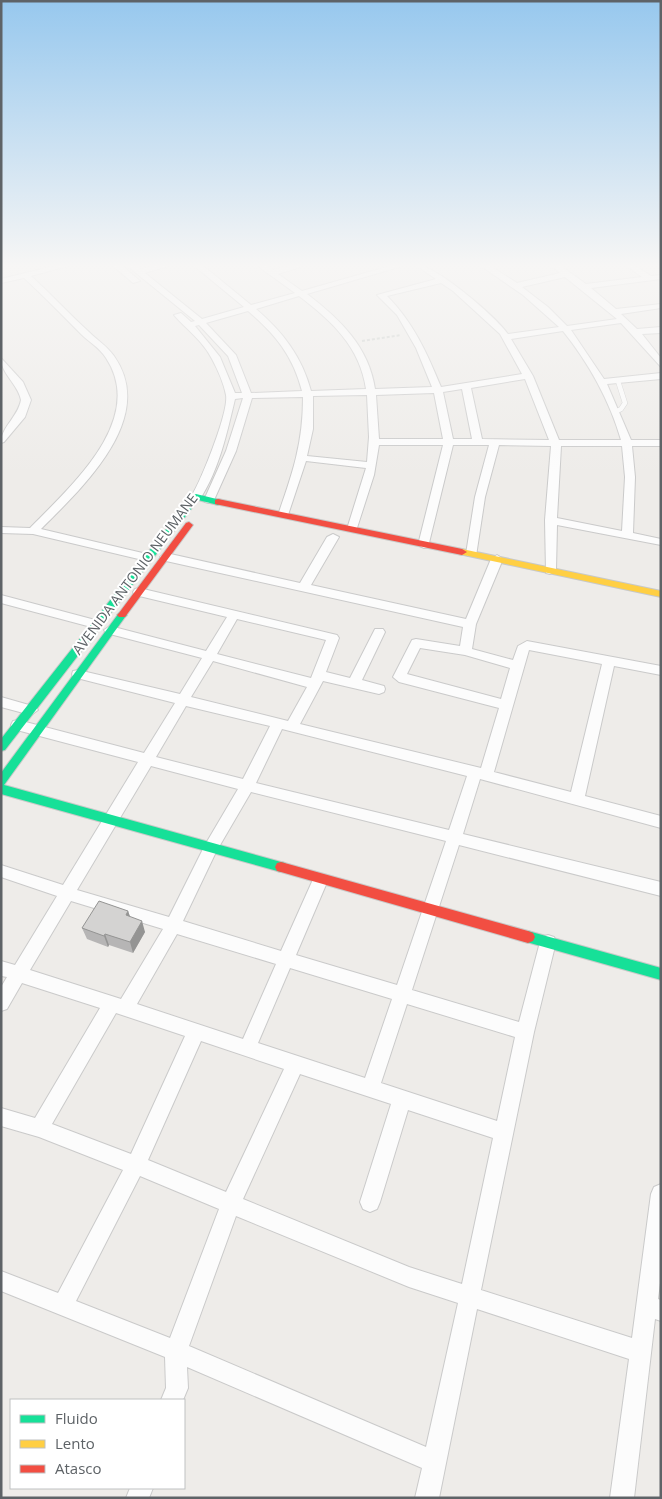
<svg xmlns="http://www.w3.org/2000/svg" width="662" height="1499" viewBox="0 0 662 1499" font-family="'Open Sans',sans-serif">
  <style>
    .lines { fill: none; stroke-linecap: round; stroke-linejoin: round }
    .lane-casing { stroke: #cacaca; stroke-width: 5.5 }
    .street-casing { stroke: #cacaca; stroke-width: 2 }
    .fast-casing { stroke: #c8c9c8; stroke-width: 2 }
    .slow-casing { stroke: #c8c9c8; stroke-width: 2 }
    .jam-casing { stroke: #c8c9c8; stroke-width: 2 }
    .path { stroke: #c8ccc9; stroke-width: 2; stroke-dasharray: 3 2; stroke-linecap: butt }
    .lane { stroke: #fcfcfc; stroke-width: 4.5 }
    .street { fill: #fcfcfc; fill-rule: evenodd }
    .fast { fill: #16e098; fill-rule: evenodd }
    .slow { fill: #ffcf43; fill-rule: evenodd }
    .jam { fill: #f24e42; fill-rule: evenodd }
    .wall { fill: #b6b5b5 }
    .shaded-wall { fill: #949493 }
    .building { fill: #d4d3d2; stroke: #949493 }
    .labels { text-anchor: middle; stroke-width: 4; stroke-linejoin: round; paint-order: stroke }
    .far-street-label { font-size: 14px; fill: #5e6367; stroke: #fff }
  </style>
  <rect width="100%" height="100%" fill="#eeece9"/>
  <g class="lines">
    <g class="lane-casing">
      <polyline id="lane" points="615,412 621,409 625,403 618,381"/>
    </g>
    <g class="street-casing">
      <g id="street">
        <path d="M62 264H75L31 276C51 294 69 314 89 332 97 340 107 346 114 356 158 418 82 488 41 529L151 555V559L147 561 33 534 1 533V527L30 528C70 487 147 420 106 358 100 348 89 342 81 334 62 315 44 296 24 278L1 283V279Z"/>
        <polygon points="111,264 120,264 140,281 133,283"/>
        <path d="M125 264H134L141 269 162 264H174L145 273 202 319 244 307 192 264H201L251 305 295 293 255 264H264L273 270 298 264H310L278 274 302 291 397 264H409L307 294C340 319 369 347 375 389L432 387 416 348 397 315 377 295 436 279 414 264C435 264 495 316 508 334L559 327 523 295 478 264H487L517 283 560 273 549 264H558L586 284 642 277 624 264H633L651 276 661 275V279L591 288 616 309 661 304V308L621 314 637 329 661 327V333L642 334 661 358V367L621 323 571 330 604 379 661 373V379L607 384 631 440H661V446H632L635 477 633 533 661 539V545L557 525 556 570 550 574 546 573 545 520 551 446 499 445 485 497 476 556H468L466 554 475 497 489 445H453L428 547 424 548 418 545 443 445H379L374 475 356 531H348L347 529 366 468 306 461 288 515 287 517H279L278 515C293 472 303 443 303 397L252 398 236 451 214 500 209 503 205 502 204 500 226 451 243 398 235 399C227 433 219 470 200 499H192L191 497C201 481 229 412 226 395 224 384 217 368 212 359 203 341 186 329 174 315L181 313 191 322 195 321ZM565 277 617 319 567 326 548 307 522 287ZM441 283 453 291 500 334 522 374 441 387C427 353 413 322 387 296ZM299 296C332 321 360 347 366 389L311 391C302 357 283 332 256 309ZM248 311C276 335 293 356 302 391L251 393 236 355 206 323ZM199 325 228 356 242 393H235L220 357 195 326ZM563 331C588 362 610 401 621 440H559L533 376 511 339ZM525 379 549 440 482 439 471 388ZM462 389 472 439H453L443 392ZM434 393 443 439H379L376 395ZM367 395 369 437 367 462 307 456 313 429V396ZM561 446H622L625 477 622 531 557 518Z"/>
        <path d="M1 358 23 382 31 400 25 417 4 442 1 443C1 427 18 417 21 400 18 384 1 374 1 358Z"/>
        <path d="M333 534 339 537 311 585 466 619 491 559 497 555 503 559 476 624 472 649 513 660 518 646 527 641 661 666V675L614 666 585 796 661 816V828L480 779 463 834 661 882V896L459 845 412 990 519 1022 540 942 542 937 548 935 554 937 556 942 534 1032 481 1290 632 1338 651 1194 654 1187 661 1184V1275L658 1299 661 1300V1321L655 1319 634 1498H610L629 1359 477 1309 439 1498H415L422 1468 187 1367 188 1388 183 1400H161L166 1388 165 1357 1 1291V1271L58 1293 123 1170 39 1137 1 1126V1108L35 1118 100 1008 22 983 7 1009 1 1011V987L7 977 1 976V961L15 965 57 896 1 877V865L63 885 138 762 13 729 11 725 13 721 18 720 144 753 175 703 73 677 72 674 73 671 78 670 180 694 202 658 106 633 104 630 110 626 206 651 227 617 135 595 133 592 135 589 139 588 337 635 339 638 326 672 350 678 375 629H383L385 632 362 680 384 686 385 689 384 692 379 694 323 681 300 724 481 768 499 708 399 682 393 677 412 640 416 639 460 646 463 627 166 561 160 557 166 553 300 583 327 537ZM237 619 326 640 311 678 217 654ZM420 648 465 655 510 668 501 699 407 674ZM529 650 602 664 571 792 494 772ZM213 661 307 687 288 721 191 697ZM186 706 270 726 243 779 156 757ZM282 729 467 776 449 830 256 783ZM151 766 238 789 205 845 169 917 77 890ZM251 792 446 841 397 985 296 955 328 880 325 875 320 874 315 875 281 951 183 921 216 852ZM71 901 163 929 121 999 30 970ZM177 934 276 964 243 1039 137 1004ZM290 968 392 999 365 1078 258 1043ZM407 1004 515 1037 497 1121 381 1083ZM116 1013 185 1036 131 1154 52 1124ZM201 1041 284 1069 226 1192 148 1160ZM300 1074 391 1104 360 1202 363 1209 370 1212 377 1209 380 1202 408 1110 493 1138 462 1284 409 1267 243 1199ZM140 1176 219 1209 170 1338 76 1301ZM236 1216 409 1287 458 1303 426 1447 189 1346Z"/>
        <polygon points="1,595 99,621 101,624 95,628 1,603"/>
        <polygon points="1,697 36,707 38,710 31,715 1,707"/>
        <polygon points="130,1488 153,1488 149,1498 126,1498"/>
      </g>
    </g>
    <g class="fast-casing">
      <g id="fast">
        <polygon points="196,494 221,500 222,502 218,505 198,500 5,750 1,751 1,739 193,495"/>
        <polygon points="122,612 125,613 127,615 125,617 4,785 281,862 285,863 287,867 285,871 281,872 1,794 1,773 119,613"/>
        <polygon points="528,931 661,968 661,980 523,941 521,937 523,933"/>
      </g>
    </g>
    <g class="slow-casing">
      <polygon id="slow" points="462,549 661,591 661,597 459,554 457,552"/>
    </g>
    <g class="jam-casing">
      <g id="jam">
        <polygon points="218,499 462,549 467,552 462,555 215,504 215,500"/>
        <polygon points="189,522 193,525 125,617 119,617 117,615 119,613 186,523"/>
        <polygon points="281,862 528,931 533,933 535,937 533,941 528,943 281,872 277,871 275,867 277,863"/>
      </g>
    </g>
    <polyline class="path" points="362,341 401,335"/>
    <use href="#lane" class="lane"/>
    <use href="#street" class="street"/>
    <use href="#fast" class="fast"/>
    <use href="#slow" class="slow"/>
    <use href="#jam" class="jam"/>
  </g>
  <polygon class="wall" points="128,911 130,917 145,932 133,953 109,945 108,947 87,939 82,928"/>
  <g class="shaded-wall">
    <polygon points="128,911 132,922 126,915"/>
    <polygon points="142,921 145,932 133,953 130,942"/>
    <polygon points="105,934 109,945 108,947 104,936"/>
  </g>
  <polygon class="building" points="99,901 128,911 126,915 142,921 130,942 105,934 104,936 82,928"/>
  <linearGradient id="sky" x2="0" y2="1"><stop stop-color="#97c8ee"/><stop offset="0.56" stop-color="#f7f6f5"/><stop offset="1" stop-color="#f7f6f5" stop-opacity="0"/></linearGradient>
  <rect width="662" height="474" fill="url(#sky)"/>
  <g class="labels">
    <g class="far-street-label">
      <text transform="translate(135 574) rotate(-53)" y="5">AVENIDA ANTONIO NEUMANE</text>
    </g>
  </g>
  <rect width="662" height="1499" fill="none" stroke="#5e6367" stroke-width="5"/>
  <rect x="10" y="1399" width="175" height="90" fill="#ffffff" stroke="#bfc1c2"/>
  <rect x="20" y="1415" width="25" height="8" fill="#16e098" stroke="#bfc1c2"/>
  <text x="55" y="1424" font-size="15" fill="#5e6367">Fluido</text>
  <rect x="20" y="1440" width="25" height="8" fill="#ffcf43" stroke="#bfc1c2"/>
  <text x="55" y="1449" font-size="15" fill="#5e6367">Lento</text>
  <rect x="20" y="1465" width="25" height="8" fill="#f24e42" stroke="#bfc1c2"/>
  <text x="55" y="1474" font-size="15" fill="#5e6367">Atasco</text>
</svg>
